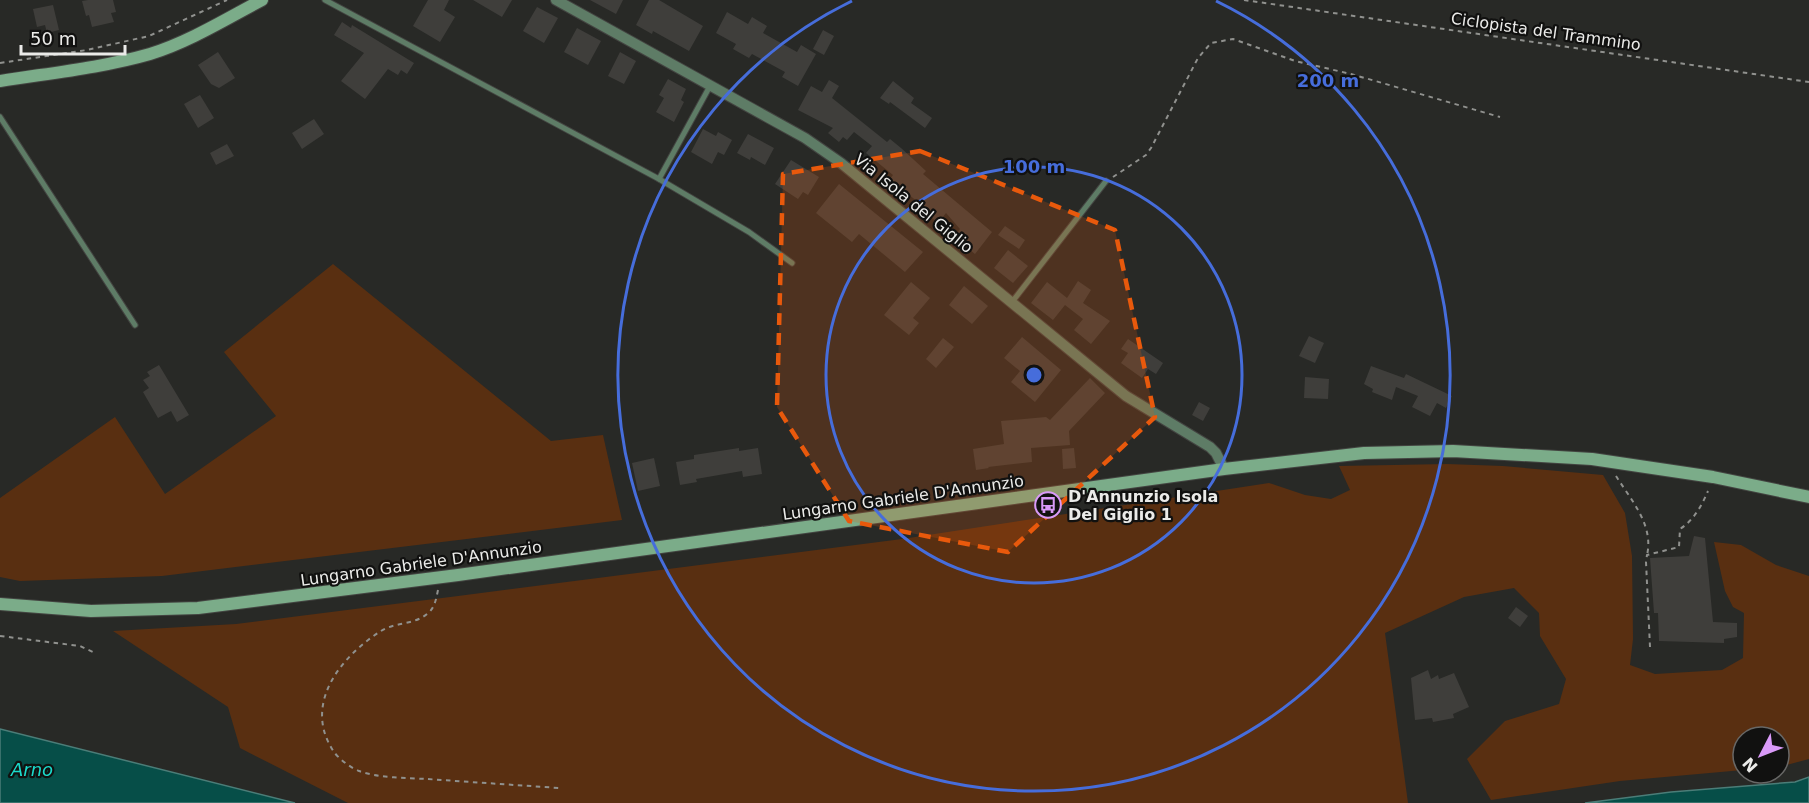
<svg xmlns="http://www.w3.org/2000/svg" width="1809" height="803" viewBox="0 0 1809 803" font-family="'DejaVu Sans',sans-serif">
  <style>
    .green { fill: #592f11 }
    .water { fill: #064e48; stroke: #4b7d78; stroke-width: 1.5 }
    .building { fill: #3f3e3b }
    .lines { fill: none; stroke-linecap: round; stroke-linejoin: round }
    .lane-casing { stroke: #434441; stroke-width: 7 }
    .street-casing { stroke: #434441; stroke-width: 12 }
    .secondary-casing { stroke: #434441; stroke-width: 14 }
    .path { stroke: #90918e; stroke-width: 2; stroke-dasharray: 4.5 4.5; stroke-linecap: butt }
    .lane { stroke: #5e7c66; stroke-width: 5 }
    .street { stroke: #5e7c66; stroke-width: 10 }
    .secondary { stroke: #7bac89; stroke-width: 12 }
    .marked { fill: #e8590c; fill-opacity: 0.2; stroke: #e8590c; stroke-width: 4.5; stroke-dasharray: 12 8; stroke-linejoin: round }
    .ring { fill: none; stroke: #466ddb; stroke-width: 3 }
    .labels { text-anchor: middle; stroke-width: 4.5; stroke-linejoin: round; paint-order: stroke }
    .street-label { font-size: 16px; fill: #ebebe9; stroke: #111110 }
    .poi-label { font-size: 16px; font-weight: bold; fill: #ebebe9; stroke: #111110; text-anchor: start }
    .water-label { font-size: 18px; font-style: italic; fill: #1bdacb; stroke: #111110 }
    .centre { fill: #466ddb; stroke: #111110; stroke-width: 3 }
    .ring-label { font-size: 18px; text-anchor: middle; font-weight: bold; fill: #466ddb; stroke: #111110; stroke-width: 4.5; stroke-linejoin: round; paint-order: stroke }
  </style>
  <rect width="100%" height="100%" fill="#282926"/>
  <g class="green">
    <polygon points="333,264 551,441 603,435 622,520 162,576 20,581 0,577 0,498 115,417 165,494 276,416 224,352"/>
    <polygon points="1447,464 1503,466 1603,475 1625,513 1632,556 1633,639 1630,665 1655,674 1722,670 1743,658 1744,613 1733,607 1725,591 1714,542 1741,545 1776,565 1809,576 1809,759 1779,767 1779,737 1743,737 1743,770 1620,781 1491,800 1467,759 1505,721 1559,704 1566,679 1540,636 1539,613 1514,588 1464,597 1385,633 1408,803 348,803 240,748 228,707 113,631 236,624 458,596 902,539 1269,483 1305,495 1331,499 1350,490 1339,466"/>
  </g>
  <g class="water">
    <polygon points="0,729 295,803 0,803"/>
    <polygon points="1809,777 1809,803 1585,803 1671,792 1795,782"/>
  </g>
  <g class="building">
    <polygon points="88,0 113,0 116,12 111,13 114,22 92,27 89,15 86,16 82,1"/>
    <polygon points="428,0 449,0 444,10 455,17 440,42 413,26"/>
    <polygon points="473,0 512,0 502,17"/>
    <polygon points="590,0 623,0 616,14"/>
    <polygon points="649,0 659,0 703,26 689,51 653,31 652,34 636,25"/>
    <polygon points="53,5 59,30 47,33 45,25 37,27 33,9"/>
    <polygon points="537,7 558,18 544,43 523,31"/>
    <polygon points="727,12 748,24 752,17 767,26 763,33 797,52 801,45 816,54 798,86 782,77 785,72 752,54 749,58 733,49 736,44 716,33"/>
    <polygon points="342,22 351,28 352,25 414,63 407,74 401,70 398,75 388,69 365,99 341,81 364,53 334,35"/>
    <polygon points="577,28 601,41 588,65 564,52"/>
    <polygon points="823,30 834,36 824,55 813,49"/>
    <polygon points="218,52 235,78 219,88 211,84 198,65"/>
    <polygon points="620,52 636,61 624,84 608,76"/>
    <polygon points="668,79 686,89 681,100 684,102 674,122 656,112 664,98 659,95"/>
    <polygon points="829,80 839,86 832,98 887,142 890,139 901,148 926,171 923,174 992,232 975,254 954,237 960,229 946,213 938,223 917,206 919,203 890,179 893,175 866,153 872,146 854,132 847,140 843,137 839,142 828,133 833,128 798,110 811,86 822,92"/>
    <polygon points="893,81 914,98 911,103 932,118 925,128 890,102 889,104 880,98"/>
    <polygon points="200,95 214,118 198,128 184,104"/>
    <polygon points="314,119 324,134 302,149 292,133"/>
    <polygon points="703,129 716,136 718,132 732,140 724,155 718,152 712,164 691,152"/>
    <polygon points="748,134 774,148 765,165 751,157 750,160 737,153"/>
    <polygon points="227,144 234,156 216,165 210,153"/>
    <polygon points="791,160 819,177 808,195 803,192 798,199 775,184"/>
    <polygon points="839,184 923,252 905,272 859,234 852,242 816,213"/>
    <polygon points="1005,226 1025,240 1019,249 998,235"/>
    <polygon points="1008,250 1028,266 1013,283 994,268"/>
    <polygon points="1078,281 1091,290 1083,303 1110,321 1091,344 1074,330 1083,319 1065,305 1053,320 1031,303 1047,282 1067,298"/>
    <polygon points="911,282 930,298 913,318 919,323 909,335 884,315"/>
    <polygon points="964,286 988,306 972,324 949,305"/>
    <polygon points="1309,336 1324,343 1315,363 1299,356"/>
    <polygon points="1022,337 1061,370 1035,402 1011,382 1020,371 1004,358"/>
    <polygon points="943,338 954,347 936,368 926,359"/>
    <polygon points="1128,339 1163,363 1156,374 1148,369 1142,378 1121,363 1128,353 1121,349"/>
    <polygon points="159,365 189,415 177,422 171,411 158,418 143,392 149,388 143,380 150,376 147,372"/>
    <polygon points="1371,366 1404,378 1406,374 1452,396 1446,408 1437,403 1430,416 1412,407 1418,396 1396,387 1392,400 1372,392 1373,389 1364,384"/>
    <polygon points="1305,377 1329,379 1328,399 1304,398"/>
    <polygon points="1090,378 1105,393 1069,431 1070,445 1031,448 1032,462 988,467 989,468 976,470 973,449 1004,444 1001,421 1046,417 1050,420"/>
    <polygon points="1199,402 1210,408 1203,421 1192,415"/>
    <polygon points="739,448 739,451 758,448 762,474 743,477 742,471 696,479 697,482 680,485 676,462 694,459 694,455"/>
    <polygon points="1074,448 1076,468 1063,469 1062,449"/>
    <polygon points="654,458 660,486 638,491 632,463"/>
    <polygon points="1694,536 1705,538 1713,622 1737,623 1737,637 1724,639 1724,643 1659,641 1658,613 1654,613 1650,558 1689,556"/>
    <polygon points="1516,607 1528,616 1520,627 1508,618"/>
    <polygon points="1428,670 1431,679 1438,675 1439,679 1454,673 1469,707 1453,714 1454,718 1433,722 1432,718 1415,720 1411,678"/>
  </g>
  <g class="lines">
    <g class="lane-casing">
      <g id="lane">
        <polyline points="325,0 659,179 749,232 792,263"/>
        <polyline points="0,117 135,325"/>
        <polyline points="659,179 710,86"/>
        <polyline points="1012,302 1106,181"/>
      </g>
    </g>
    <g class="street-casing">
      <polyline id="street" points="556,0 805,138 841,163 1126,396 1210,447 1216,453 1224,469"/>
    </g>
    <g class="secondary-casing">
      <g id="secondary">
        <path d="M0 81C50 73 101 68 150 54 189 42 226 19 262 0"/>
        <polyline points="0,604 91,611 198,608 458,575 1224,469 1364,453 1453,451 1592,459 1713,477 1809,497"/>
      </g>
    </g>
    <g class="path">
      <polyline points="1244,0 1809,82"/>
      <polyline points="0,63 87,50 149,36 227,0"/>
      <polyline points="1113,177 1146,155 1151,148 1198,58 1211,43 1233,39 1295,61 1351,74 1500,117"/>
      <path d="M1616 476C1631 500 1654 525 1647 555"/>
      <path d="M438 590C436 599 435 608 427 614 414 625 395 622 381 631 340 657 302 705 334 752 339 759 351 768 359 771 378 778 407 778 427 779 471 782 515 785 559 788"/>
      <polyline points="0,636 80,646 95,653"/>
      <path d="M1650 647 1646 562 1647 555 1679 547 1680 529C1694 520 1702 505 1708 491"/>
    </g>
    <use href="#lane" class="lane"/>
    <use href="#street" class="street"/>
    <use href="#secondary" class="secondary"/>
  </g>
  <path class="marked" d="M920 151 1115 230 1155 417 1008 552 849 521 777 407 783 174Z"/>
  <g class="ring">
    <circle cx="1034" cy="375" r="208"/>
    <path d="M1216 1A416 416 0 1 1 852 1"/>
  </g>
  <defs>
    <g id="bus-ring" transform="scale(1.35)"><circle r="9.5" fill="#111110" stroke="#d99af8" stroke-width="1.5"/><path d="M-5-6H5V4H4V6H2V4H-2V6H-4V4H-5ZM-3.5-4V0h7V-4ZM-3.5 1.2v1.5H-2V1.2ZM2 1.2v1.5H3.5V1.2Z" fill="#d99af8"/></g>
  </defs>
  <g fill-rule="evenodd">
    <use href="#bus-ring" x="1048" y="505"/>
  </g>
  <g class="labels">
    <g class="street-label">
      <text transform="translate(1546 31) rotate(8)" y="6">Ciclopista del Trammino</text>
      <text transform="translate(914 203) rotate(39)" y="6">Via Isola del Giglio</text>
      <text transform="translate(903 497) rotate(-8)" y="6">Lungarno Gabriele D'Annunzio</text>
      <text transform="translate(421 563) rotate(-8)" y="6">Lungarno Gabriele D'Annunzio</text>
    </g>
    <g class="poi-label">
      <text x="1068" y="502">D'Annunzio Isola<tspan x="1068" dy="18">Del Giglio 1</tspan></text>
    </g>
    <g class="water-label">
      <text x="32" y="776">Arno</text>
    </g>
  </g>
  <circle cx="1034" cy="375" r="9" class="centre"/>
  <g class="ring-label">
    <text x="1328" y="87">200 m</text>
    <text x="1034" y="173">100 m</text>
  </g>
  <g transform="translate(1761 755) rotate(228)"><circle r="28" fill="#111110" stroke="#686867" stroke-width="1.5"/>
  <path d="M0-4.5L10 22L0 15L-10 22Z" fill="#d99af8"/>
  <text y="-9" font-size="16" font-weight="bold" text-anchor="middle" fill="#ebebe9">N</text>
  </g>
  <path d="M21 45v9h104v-9" fill="none" stroke="#ebebe9" stroke-width="3"/>
  <text x="30" y="45" font-size="18" fill="#ebebe9" stroke="#111110" stroke-width="4.5" paint-order="stroke">50 m</text>
</svg>
